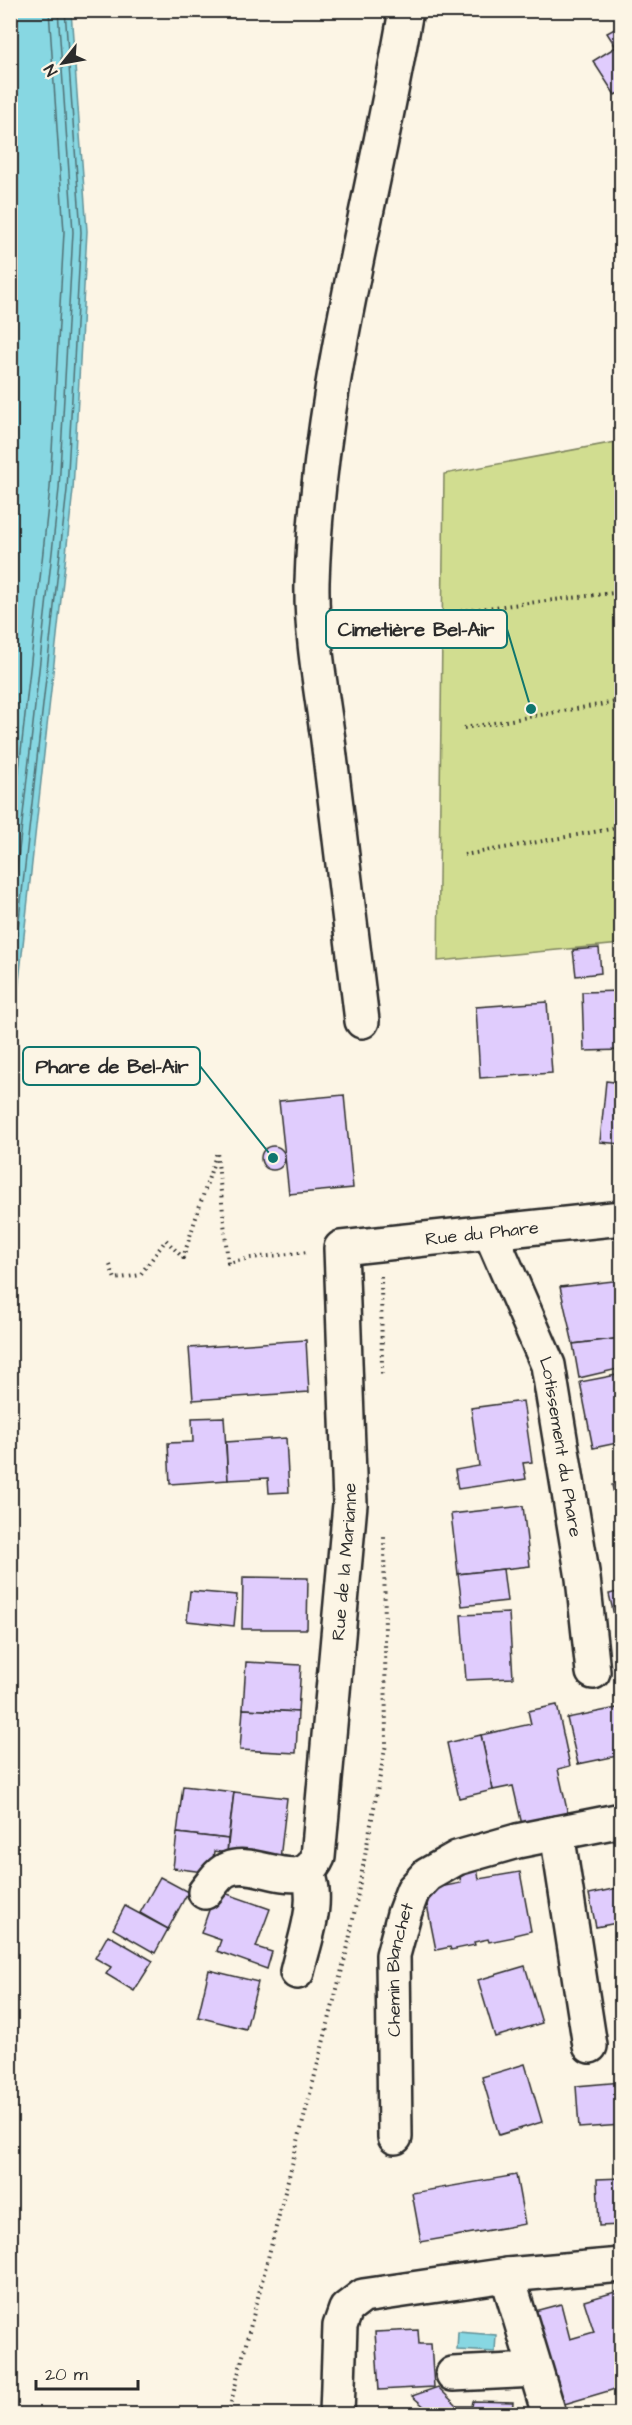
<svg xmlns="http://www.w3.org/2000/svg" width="632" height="2425" viewBox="0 0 632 2425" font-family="'Architects Daughter',sans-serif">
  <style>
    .green { fill: #d1dd90; stroke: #7e845e; stroke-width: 1.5 }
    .water { fill: #87d7e2; stroke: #629299; stroke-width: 1.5 }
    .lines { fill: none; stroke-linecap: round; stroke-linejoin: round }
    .shore { stroke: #507074; stroke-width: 1.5 }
    .building { fill: #e0ccfd; stroke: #2b2b2b; stroke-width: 1.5 }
    .street-casing { stroke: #2b2b2b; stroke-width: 38 }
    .path { stroke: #2b2b2b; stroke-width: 4; stroke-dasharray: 1.5 4.5; stroke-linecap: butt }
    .street { stroke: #fcf5e5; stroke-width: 33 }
    .labels { text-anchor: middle; stroke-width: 4.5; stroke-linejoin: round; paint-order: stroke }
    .street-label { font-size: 18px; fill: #2b2b2b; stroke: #fcf5e5 }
    .leader { fill: none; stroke: #0f766e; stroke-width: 2 }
    .callout-dot { fill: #0f766e; stroke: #fcf5e5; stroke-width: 2 }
    .callout { fill: #fcf5e5; stroke: #0f766e; stroke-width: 2 }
    .callout-label { font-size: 20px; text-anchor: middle; font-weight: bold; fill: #2b2b2b }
  </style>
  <rect width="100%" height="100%" fill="#fcf5e5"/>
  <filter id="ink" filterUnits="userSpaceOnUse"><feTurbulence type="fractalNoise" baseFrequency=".0167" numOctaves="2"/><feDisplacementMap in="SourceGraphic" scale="12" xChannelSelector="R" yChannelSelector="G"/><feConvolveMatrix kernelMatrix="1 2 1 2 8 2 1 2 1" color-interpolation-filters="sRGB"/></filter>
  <g filter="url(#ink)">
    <polygon class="green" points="621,441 621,944 438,961 444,474"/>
    <g class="water">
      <polygon points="11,10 71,11 87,231 73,490 11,1054"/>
      <polygon points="458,2332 496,2335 495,2352 457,2350"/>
    </g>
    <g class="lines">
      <g class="shore">
        <polyline points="10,851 50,488 64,232 49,10"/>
        <polyline points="10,932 59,489 73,232 58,10"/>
        <polyline points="10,1000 67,490 81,232 65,10"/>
      </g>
    </g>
    <g class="building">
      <polygon points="622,25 622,91 615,95 593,61 616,47 607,33"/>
      <polygon points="599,948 601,973 576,976 573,950"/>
      <polygon points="622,991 622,1050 584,1051 582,992"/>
      <polygon points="547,1002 552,1073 480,1078 476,1007"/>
      <polygon points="606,1081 622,1083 622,1144 600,1142"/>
      <polygon points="344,1095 353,1188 289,1194 279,1101"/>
      <circle cx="273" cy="1158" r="12"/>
      <polygon points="622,1280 622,1338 573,1344 560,1287"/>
      <polygon points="622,1338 622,1368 579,1378 573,1344"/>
      <polygon points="306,1340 309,1392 193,1400 189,1348"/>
      <polygon points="622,1374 622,1442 593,1448 580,1382"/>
      <polygon points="523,1401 532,1462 523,1463 526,1479 458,1489 455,1470 479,1466 471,1408"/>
      <polygon points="224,1417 228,1480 170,1484 168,1443 193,1442 192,1418"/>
      <polygon points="286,1438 289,1492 269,1493 268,1478 228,1480 226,1442"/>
      <polygon points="622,1483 622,1530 612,1485"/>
      <polygon points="523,1506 530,1566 458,1574 451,1514"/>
      <polygon points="503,1569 507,1601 462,1606 458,1574"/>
      <polygon points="243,1577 308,1578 307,1629 242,1629"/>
      <polygon points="190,1591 237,1595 234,1626 187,1621"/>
      <polygon points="622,1591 622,1626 617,1627 609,1594"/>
      <polygon points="509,1613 513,1678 466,1680 461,1615"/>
      <polygon points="246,1662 301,1665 298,1712 243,1709"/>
      <polygon points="557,1705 570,1766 558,1769 569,1819 523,1829 513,1786 493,1790 481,1735 531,1724 528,1711"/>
      <polygon points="622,1707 622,1755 578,1764 567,1718"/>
      <polygon points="243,1709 298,1712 296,1753 240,1750"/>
      <polygon points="481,1735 493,1790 459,1798 447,1743"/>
      <polygon points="183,1786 234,1792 228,1839 177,1833"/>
      <polygon points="234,1792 287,1798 280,1859 227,1853"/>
      <polygon points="177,1833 228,1839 227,1853 214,1851 211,1873 173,1868"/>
      <polygon points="477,1868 479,1879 520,1872 531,1931 514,1935 514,1937 489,1942 488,1939 474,1942 475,1945 451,1950 450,1947 436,1950 424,1890 461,1883 459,1872"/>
      <polygon points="160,1877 188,1892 168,1929 140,1913"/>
      <polygon points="618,1888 622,1904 622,1922 596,1927 589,1894"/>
      <polygon points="216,1890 270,1909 256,1947 272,1952 267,1969 217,1951 221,1940 201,1933"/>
      <polygon points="125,1906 168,1929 155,1953 113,1929"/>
      <polygon points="108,1935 153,1961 134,1991 106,1974 111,1967 95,1958"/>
      <polygon points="525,1966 542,2023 495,2037 478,1980"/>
      <polygon points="209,1970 258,1982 246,2029 198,2017"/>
      <polygon points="525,2064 542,2122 499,2135 482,2077"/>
      <polygon points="622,2082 622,2125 579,2128 576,2086"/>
      <polygon points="516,2175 525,2224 421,2242 412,2193"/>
      <polygon points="622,2178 622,2225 599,2226 597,2179"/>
      <polygon points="622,2290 622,2387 561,2405 531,2312 561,2304 570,2339 594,2332 584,2301"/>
      <polygon points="418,2330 419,2344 431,2344 434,2387 379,2390 375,2332"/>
      <polygon points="438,2387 457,2406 472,2406 473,2401 513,2402 512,2414 433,2414 412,2396"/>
    </g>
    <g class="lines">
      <g class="street-casing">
        <g id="street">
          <path d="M362 1021C351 927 339 834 328 740 321 688 311 635 312 582 318 389 374 201 406 10"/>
          <path id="s1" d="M490 1232 548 1365 583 1578 593 1672"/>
          <polyline points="557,1833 590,2046"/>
          <path id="s2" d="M205 1892C212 1884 219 1872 228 1869 257 1857 301 1896 318 1857L350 1504 341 1248 622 1218"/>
          <path d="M297 1972C304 1941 321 1901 307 1871"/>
          <path id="s3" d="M395 2137 393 1955 404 1914 413 1890 427 1875 457 1858 517 1841 622 1820"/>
          <polyline points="507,2275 549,2414"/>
          <polyline points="453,2374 535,2370"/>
          <polyline points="337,2414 340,2326 346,2309 363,2296 507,2275 622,2265"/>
        </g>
      </g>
      <g class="path">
        <polyline points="461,611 622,592"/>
        <polyline points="464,728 622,701"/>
        <polyline points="464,855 622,827"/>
        <polyline points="110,1265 115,1279 140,1275 166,1240 183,1258 217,1152 228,1263 251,1258 308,1252"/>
        <polyline points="381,1276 382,1374"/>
        <polyline points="228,2414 348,1946 386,1744 384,1534"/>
      </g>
      <use href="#street" class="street"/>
    </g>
  </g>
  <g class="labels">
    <g class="street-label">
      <text dy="6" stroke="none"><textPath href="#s2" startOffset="884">Rue du Phare</textPath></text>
      <text dy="6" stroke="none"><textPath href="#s1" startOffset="228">Lotissement du Phare</textPath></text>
      <text dy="6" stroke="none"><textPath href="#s2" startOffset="428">Rue de la Marianne</textPath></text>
      <text dy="6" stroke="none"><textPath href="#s3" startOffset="168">Chemin Blanchet</textPath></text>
    </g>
  </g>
  <path class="leader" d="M531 709L507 629M273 1158L200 1066"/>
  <g class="callout-dot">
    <circle cx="531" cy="709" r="6"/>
    <circle cx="273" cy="1158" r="6"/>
  </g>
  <g class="callout">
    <rect x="326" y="610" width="181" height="38" rx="6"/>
    <rect x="23" y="1047" width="177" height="38" rx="6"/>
  </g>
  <g class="callout-label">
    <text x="416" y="636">Cimetière Bel-Air</text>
    <text x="112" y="1073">Phare de Bel-Air</text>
  </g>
  <rect width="632" height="2425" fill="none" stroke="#fcf5e5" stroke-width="36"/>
  <rect x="18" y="18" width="596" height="2389" fill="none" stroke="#2b2b2b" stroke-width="2" filter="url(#ink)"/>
  <g transform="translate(63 63) rotate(239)" stroke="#fcf5e5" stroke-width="4.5" paint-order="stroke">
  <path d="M0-4.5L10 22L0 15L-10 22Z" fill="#2b2b2b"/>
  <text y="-9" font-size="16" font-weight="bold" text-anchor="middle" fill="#2b2b2b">N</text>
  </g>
  <path d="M36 2380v9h102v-9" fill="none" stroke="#2b2b2b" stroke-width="3"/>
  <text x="45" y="2380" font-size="18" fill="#2b2b2b" stroke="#fcf5e5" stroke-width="4.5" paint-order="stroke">20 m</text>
</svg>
